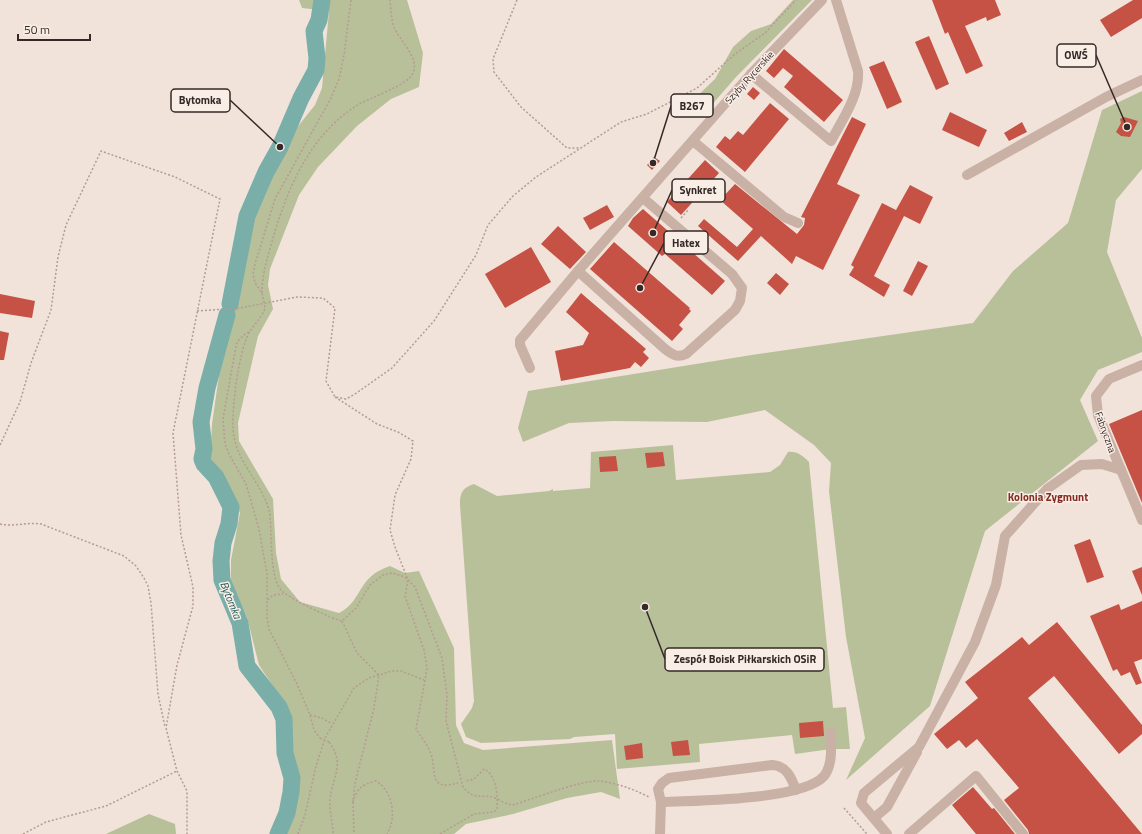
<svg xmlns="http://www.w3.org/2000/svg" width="1142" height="834" viewBox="0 0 1142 834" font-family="'Titillium Web',sans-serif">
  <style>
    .green { fill: #b8c09a }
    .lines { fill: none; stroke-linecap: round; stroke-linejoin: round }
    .river { stroke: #79aea9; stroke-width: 17 }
    .building { fill: #c55244 }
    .path { stroke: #b59b90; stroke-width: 1.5; stroke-dasharray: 2 2; stroke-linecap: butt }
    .minor { stroke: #c9b1a6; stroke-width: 10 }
    .path-bridge { stroke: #b59b90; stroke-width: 1.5; stroke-dasharray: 2 2; stroke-linecap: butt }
    .labels { text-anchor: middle; stroke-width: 3; stroke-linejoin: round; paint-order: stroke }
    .street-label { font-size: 10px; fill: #352927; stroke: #f9eee6 }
    .neighbourhood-label { font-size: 11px; font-weight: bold; fill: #842b20; stroke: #f9eee6 }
    .water-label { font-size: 11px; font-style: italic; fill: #1d5653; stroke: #f9eee6 }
    .leader { fill: none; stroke: #352927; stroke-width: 1.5 }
    .callout-dot { fill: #352927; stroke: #f9eee6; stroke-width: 1.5 }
    .callout { fill: #f9eee6; stroke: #352927; stroke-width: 1.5 }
    .callout-label { font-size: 11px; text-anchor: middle; font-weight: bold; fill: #352927 }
  </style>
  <rect width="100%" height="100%" fill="#f1e3da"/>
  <g class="green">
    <path d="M299 0H407L423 53 419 87 391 99 357 126 318 167 299 195 270 269 268 285 273 309 258 336 238 423 239 441 273 499 276 553 281 579 300 602 339 613C364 600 356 577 390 566L405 573 419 571 454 648 456 725 464 743 483 750 612 740 620 799 601 792 567 798 513 814 466 824 454 834H284L299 785 293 758 290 712 259 665 247 617 231 584V560L240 513 224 475 210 458 212 424 219 375 252 217 295 130 315 105 322 88 329 11 302 8Z"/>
    <polygon points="793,0 812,0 736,77 703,115 689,104 715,79 733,47 751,31 771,24"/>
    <polygon points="1142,91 1142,169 1116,200 1107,252 1142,338 1142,352 1098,370 1080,400 1098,441 985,531 930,706 846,780 865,738 846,637 829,491 831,463 814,445 765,410 707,422 613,421 569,423 523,442 518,428 528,391 758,354 973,323 1013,271 1068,223 1102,110"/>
    <path d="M673 445 676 480 770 472 780 465 788 452C797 451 803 456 809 462L833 708 846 707 850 749H831L795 754 792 735 699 744 700 762 617 769 615 734 574 737 570 739 481 743 466 737 461 724 472 708 474 701 460 505C460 493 462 488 474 484L497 496 549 491 553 489V491L590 488 591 452Z"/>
    <polygon points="149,814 175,824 176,834 106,834"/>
  </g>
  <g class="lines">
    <g class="river">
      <polyline points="230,304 247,216 266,172 280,147 301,98 316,70 317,58 314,31 319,20 322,0"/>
      <polyline points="227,315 207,388 201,422 204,449 202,459 204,464 216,477 231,507 229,524 223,543 221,561 222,580 240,623 247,666 279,707 284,719 285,753 292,778 291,792 287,813 278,834"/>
    </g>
  </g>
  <g class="building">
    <polygon points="932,0 995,0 1001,15 987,21 986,17 965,26 983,66 966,74 948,32 945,34"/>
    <polygon points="1133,0 1142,0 1142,18 1111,37 1100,20"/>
    <polygon points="929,36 949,84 936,90 915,42"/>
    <polygon points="784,49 843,100 824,122 784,87 793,76 783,68 774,78 766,71"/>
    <polygon points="884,61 902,102 887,109 869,67"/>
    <polygon points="753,87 760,93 754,100 747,94"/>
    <polygon points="770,103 789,119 745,172 716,147 725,136 730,140 738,131 743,135"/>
    <polygon points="950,112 987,130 979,147 942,130"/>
    <polygon points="852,117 866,124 837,184 860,195 823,270 796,256 792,264 761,236 738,261 698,226 704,219 737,247 753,229 720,200 735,184 797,234 804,225 805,218 801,217"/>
    <polygon points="1124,117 1138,121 1130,137 1121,136 1116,132 1121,123 1120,119"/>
    <polygon points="1022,122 1027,132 1009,141 1004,133"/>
    <polygon points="654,157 660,161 652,170 647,165"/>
    <polygon points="705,160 719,173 681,215 667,202"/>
    <polygon points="910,185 933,197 920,224 904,216 874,276 890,285 884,297 849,275 854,267 851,265 882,203 896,210"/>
    <polygon points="607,205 614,217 590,230 583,218"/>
    <polygon points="643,209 725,281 712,295 665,254 662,256 628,226 633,218"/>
    <polygon points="558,226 586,252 570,269 541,244"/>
    <polygon points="614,242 690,308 689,309 691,311 679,325 683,329 672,341 590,269"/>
    <polygon points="531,247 551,282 505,308 485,274"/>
    <polygon points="918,261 928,266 912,296 903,291"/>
    <polygon points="776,273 789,284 780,295 767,283"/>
    <polygon points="581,293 646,349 643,352 649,358 641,367 635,362 630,368 561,381 555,351 583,345 589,333 566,312"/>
    <polygon points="0,294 35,301 32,318 0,313"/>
    <polygon points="0,331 9,333 4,360 0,360"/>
    <polygon points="1142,410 1142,503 1109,424"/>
    <polygon points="663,452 665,466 647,468 645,453"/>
    <polygon points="616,456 618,471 600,472 599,457"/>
    <polygon points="1090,539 1104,577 1087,583 1074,545"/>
    <polygon points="1142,567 1142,595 1132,571"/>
    <polygon points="1142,601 1142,659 1134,662 1142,683 1136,685 1130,672 1121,676 1117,669 1113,671 1090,616 1119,604 1121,610"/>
    <polygon points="1057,622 1142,725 1142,734 1119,754 1054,676 1028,698 1142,834 1029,834 1028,830 1004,800 1019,788 977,739 966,748 959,740 947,749 934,734 978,698 965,682 1022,637 1029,645"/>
    <polygon points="823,721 824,736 800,738 799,723"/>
    <polygon points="688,740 690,755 673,756 671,742"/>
    <polygon points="642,743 643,758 626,760 624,746"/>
    <polygon points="973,787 992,809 994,808 1015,834 976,834 952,805"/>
  </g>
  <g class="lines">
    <g class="path">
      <path d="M351 0 344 55 339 79 331 98 275 199 255 264 253 274 255 283 262 293 265 308C262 318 254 324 249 333 239 351 232 406 233 428 234 460 261 481 269 510 273 530 268 574 281 590 286 597 334 620 342 621L356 608 370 585 383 575 392 573 399 575 405 577 415 587 442 658 447 695 446 721 463 787C476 802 481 793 495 798 502 801 505 804 513 805 533 799 581 780 599 781 617 783 633 789 649 797"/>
      <polyline points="517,0 493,59 494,72 521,107 567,148 580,148"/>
      <polyline points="681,218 689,209"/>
      <path d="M262 293C262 275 267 259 272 242 286 191 309 136 356 106 368 98 409 85 413 73 420 58 399 40 394 27 391 19 391 9 390 0"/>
      <polyline points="197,311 240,308 297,297 323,298 335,308 326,381 335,397 346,399 355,394 392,368 434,321 476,255 488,225 513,196 536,177 621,122 647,114 697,88 735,54 765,33 796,0"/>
      <polyline points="249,332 244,335 237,342 234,357 223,419 225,444 229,454 246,484 259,529 267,574 267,618 269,629 297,684 310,715 314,730 320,738"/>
      <path d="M335 397 377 424 398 432 413 441 411 459 395 495 390 530 395 547 408 580 405 596 424 650 427 669 416 729C421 737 428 745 431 754 437 773 428 791 458 783"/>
      <polyline points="0,445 20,402 31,363 51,310 58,257 66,225 101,151 175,177 220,199 173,433 181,535 193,587 193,606 177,665 166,728 177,771 187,791 187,834"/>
      <path d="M0 524C13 527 27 522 41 524L124 556 136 566 144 578 148 586 151 603 158 694 165 727"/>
      <polyline points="268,600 273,595 283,594"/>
      <path d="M342 621 357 653 379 675 374 708 355 783 353 802C357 788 363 784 376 781 393 791 397 817 387 834"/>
      <polyline points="310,715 322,718 332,724"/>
      <path d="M329 742C346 765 332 776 330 800 329 811 333 823 333 834"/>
      <polyline points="353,802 354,834"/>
      <polyline points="844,808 867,834"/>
      <polyline points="23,834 46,822 106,806 177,771"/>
      <polyline points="298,834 305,815 316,766 325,738 354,688 369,678 392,671 401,671 424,680"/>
      <path d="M440 834 474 814 494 812 497 809C498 797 497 775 484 769L474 779 466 781"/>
    </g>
    <g class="minor">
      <path d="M751 74 831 141C842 120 860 95 858 71L836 0"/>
      <polyline points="693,141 784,217 798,223"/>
      <polyline points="967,175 1106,97 1142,80"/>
      <path d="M643 198 732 274 742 288 740 301 735 310 686 354C677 358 673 355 665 349L578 271 751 74 822 0"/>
      <polyline points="1142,365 1109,379 1096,396 1098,415 1142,520"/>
      <polyline points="530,368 520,345 520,340 578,271"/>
      <path d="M796 790C791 777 787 766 772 765L669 778 662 783 658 789 661 802C693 801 804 800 824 776 833 765 831 746 831 732"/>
      <polyline points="874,818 887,807 917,752"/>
      <polyline points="660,834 661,802"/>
      <polyline points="887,834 861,803 864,793 919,747 975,642 996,585 1005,536 1047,489 1081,465 1102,464 1121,470"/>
      <polyline points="909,834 976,776 1023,834"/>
    </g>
    <polyline class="path-bridge" points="320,738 329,742"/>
  </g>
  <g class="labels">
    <g class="street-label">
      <text transform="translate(749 77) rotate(-48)" y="4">Szyby Rycerskie</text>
      <text transform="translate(1106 432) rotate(70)" y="4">Fabryczna</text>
    </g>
    <g class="neighbourhood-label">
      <text x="1048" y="501">Kolonia Zygmunt</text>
    </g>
    <g class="water-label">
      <text transform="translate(231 600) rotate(68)" y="4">Bytomka</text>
    </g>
  </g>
  <path class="leader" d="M1127 127L1096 55M280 147L230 100M653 163L671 106M653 233L672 190M640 288L664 243M645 607L665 659"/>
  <g class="callout-dot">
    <circle cx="1127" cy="127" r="4"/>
    <circle cx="280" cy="147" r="4"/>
    <circle cx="653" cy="163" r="4"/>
    <circle cx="653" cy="233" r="4"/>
    <circle cx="640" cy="288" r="4"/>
    <circle cx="645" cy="607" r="4"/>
  </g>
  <g class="callout">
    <rect x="1057" y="44" width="39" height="23" rx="4"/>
    <rect x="171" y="89" width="59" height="23" rx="4"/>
    <rect x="671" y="94" width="42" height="23" rx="4"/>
    <rect x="672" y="179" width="53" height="23" rx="4"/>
    <rect x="664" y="231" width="44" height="23" rx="4"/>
    <rect x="665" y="648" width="159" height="23" rx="4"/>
  </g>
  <g class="callout-label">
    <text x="1076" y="59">OWŚ</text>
    <text x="200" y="104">Bytomka</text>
    <text x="692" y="110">B267</text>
    <text x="698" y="194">Synkret</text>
    <text x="686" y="247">Hatex</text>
    <text x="745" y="663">Zespół Boisk Piłkarskich OSiR</text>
  </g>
  <path d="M18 34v6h72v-6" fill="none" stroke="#352927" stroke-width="2"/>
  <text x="24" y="34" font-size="12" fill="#352927" stroke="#f9eee6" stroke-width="3" paint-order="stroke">50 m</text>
</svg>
